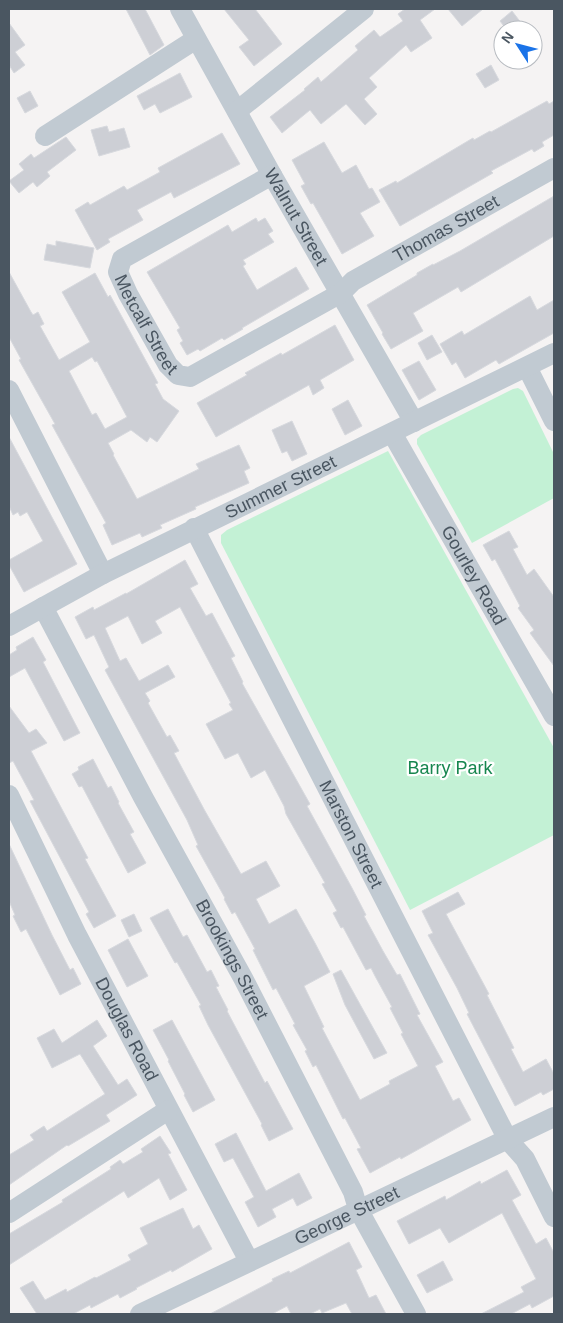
<svg xmlns="http://www.w3.org/2000/svg" width="563" height="1323" viewBox="0 0 563 1323" font-family="Arial,sans-serif">
  <style>
    .green { fill: #c3f1d5 }
    .building { fill: #cdcfd5; stroke: #d7d9de; fill-rule: evenodd }
    .lines { fill: none; stroke-linecap: round; stroke-linejoin: round }
    .minor { stroke: #c1cad2; stroke-width: 20 }
    .labels { text-anchor: middle; stroke-width: 4.5; stroke-linejoin: round; paint-order: stroke }
    .street-label { font-size: 18px; fill: #4a5661; stroke: #fff }
    .park-label { font-size: 18px; fill: #17864f; stroke: #fff }
  </style>
  <rect width="100%" height="100%" fill="#f5f3f3"/>
  <g class="green">
    <polygon points="518,388 523,391 554,454 554,498 472,543 417,444 417,439 421,435 513,389"/>
    <polygon points="388,451 554,748 554,835 410,910 221,543 221,535 227,530"/>
  </g>
  <g class="building">
    <polygon points="126,9 145,9 164,45 150,55"/>
    <polygon points="224,9 255,9 282,44 254,66 239,47 249,40"/>
    <polygon points="405,9 435,9 420,20 432,38 411,52 406,45 369,78 377,87 364,99 377,114 365,125 346,104 321,124 310,110 282,133 270,117 305,90 304,89 318,77 321,82 358,50 355,46 374,30 380,37 403,21 398,14"/>
    <polygon points="448,9 483,9 462,26"/>
    <polygon points="512,11 522,24 514,30 507,30 500,21"/>
    <polygon points="9,23 25,45 15,52 25,65 14,73 9,65"/>
    <polygon points="491,65 499,80 485,88 476,74"/>
    <polygon points="180,73 192,97 160,113 155,104 144,110 137,96"/>
    <polygon points="30,91 38,106 25,113 17,98"/>
    <polygon points="547,101 549,104 554,101 554,135 542,142 544,146 534,152 532,149 491,171 493,173 400,226 379,190 396,181 397,183 473,138 474,140 490,131 491,132"/>
    <polygon points="107,126 109,132 124,128 130,147 99,156 91,130"/>
    <polygon points="222,133 240,164 174,198 171,192 137,210 143,220 108,239 110,242 97,250 75,210 88,202 90,205 124,186 127,190 160,172 158,168"/>
    <polygon points="66,137 76,150 47,172 50,176 37,187 33,182 19,193 9,181 24,170 19,164 31,154 34,158"/>
    <polygon points="324,142 342,173 356,165 369,189 372,188 380,202 360,213 374,236 342,254 313,203 311,204 301,186 305,184 292,160"/>
    <polygon points="554,196 554,236 461,292 458,287 413,313 423,331 391,349 382,334 383,333 367,305 417,275 417,273 433,264 433,265 460,251"/>
    <polygon points="256,218 258,222 265,218 273,231 268,234 274,242 243,260 246,264 243,266 257,290 296,267 309,289 242,328 243,329 224,340 222,338 200,351 198,349 187,355 180,343 183,341 177,330 180,328 147,272 228,225 232,232"/>
    <polygon points="56,241 94,248 90,268 44,260 47,244 56,246"/>
    <path d="M9 272 31 312 33 315 38 312 44 324 40 326 59 360 90 342 62 292 95 273 108 297 110 295 158 383 155 384 163 399 179 411 157 442 150 437 147 442 131 430 108 443 114 454 113 455 137 499 199 469 196 464 239 445 250 468 244 471 249 483 195 507 196 509 160 525 162 528 142 537 140 533 112 545 103 525 106 523 52 425 55 424 19 360 21 359 9 337ZM92 357 95 362 97 361 127 417 105 429 96 413 92 415 69 371Z"/>
    <polygon points="530,296 537,310 554,300 554,333 499,364 496,360 465,378 456,362 452,365 440,344 462,331 464,335"/>
    <polygon points="335,325 354,360 320,380 324,388 313,395 309,385 216,437 197,403 247,375 245,373 281,353 282,355"/>
    <polygon points="432,335 442,352 427,360 418,343"/>
    <polygon points="419,361 436,390 419,400 402,370"/>
    <polygon points="348,400 362,426 345,435 332,409"/>
    <polygon points="292,421 307,454 292,461 287,451 282,453 272,430"/>
    <polygon points="9,437 77,564 24,592 9,565 9,560 43,541 27,512 20,516 18,512 13,515 9,506"/>
    <polygon points="509,531 518,547 513,549 527,575 534,569 554,597 554,666 530,633 534,630 518,608 520,606 495,559 492,561 483,545"/>
    <path d="M185 560 198 584 190 588 206 616 212 613 235 656 231 658 243 682 242 683 310 804 307 806 352 888 366 915 364 916 383 951 397 975 400 974 420 1014 417 1015 443 1062 435 1066 453 1101 459 1098 471 1120 401 1159 400 1157 370 1173 357 1149 361 1148 345 1118 343 1119 316 1065 313 1067 305 1051 307 1050 293 1025 295 1024 276 988 273 990 253 950 255 949 235 912 232 914 224 899 225 898 196 846 198 845 187 820 105 670 109 667 94 635 86 639 75 617 93 607 94 610 126 593V594ZM180 607 231 703 229 704 233 710 206 724 225 759 238 753 251 778 265 770 284 806 286 814 325 883 322 884 337 911 333 913 341 928 343 927 366 970 371 968 375 976 392 1007 390 1008 403 1033 401 1034 418 1066 389 1081 390 1084 360 1100 322 1028 324 1027 304 986 330 972 315 943 296 909 269 924 256 899 280 886 266 861 241 874 205 811 174 753 179 751 170 735 167 737 148 703 150 701 145 693 175 677 168 665 139 681 126 658 120 661 105 628 128 616 142 644 162 633 155 621Z"/>
    <polygon points="33,637 46,660 43,662 80,733 64,741 25,668 9,677 9,655 17,650 16,647"/>
    <polygon points="9,706 29,733 36,729 47,743 31,751 88,858 85,859 116,916 94,928 86,914 89,912 30,801 34,800 13,761 9,763"/>
    <polygon points="93,759 108,788 111,786 119,802 118,803 134,832 130,834 146,863 128,873 82,786 79,787 72,774 79,770 78,767"/>
    <polygon points="9,844 52,935 70,970 73,968 81,984 60,995 26,929 21,932 13,916 15,915 9,901"/>
    <polygon points="458,892 465,904 446,914 489,994 487,995 514,1048 511,1049 523,1072 546,1059 554,1074 554,1089 543,1095 541,1092 515,1106 467,1014 469,1013 457,988 428,935 433,933 422,911"/>
    <polygon points="168,909 183,937 187,935 207,972 211,970 219,986 216,987 228,1010 227,1011 265,1083 267,1081 293,1129 269,1141 261,1125 262,1124 208,1025 199,1006 201,1005 177,962 175,963 150,918"/>
    <polygon points="134,914 142,931 129,937 121,920"/>
    <polygon points="128,939 148,976 127,987 108,950"/>
    <polygon points="341,970 387,1053 374,1059 345,1005 333,974"/>
    <polygon points="97,1020 107,1036 93,1046 118,1085 127,1079 137,1095 106,1115 110,1121 68,1146 67,1145 9,1185 9,1155 34,1140 30,1135 44,1126 47,1131 105,1094 80,1054 52,1068 37,1038 54,1029 62,1043"/>
    <polygon points="172,1020 215,1100 193,1112 184,1095 185,1094 168,1061 169,1060 153,1030"/>
    <polygon points="236,1133 266,1191 299,1173 312,1198 297,1206 293,1198 272,1209 276,1217 258,1227 245,1202 254,1197 233,1158 224,1162 215,1144"/>
    <polygon points="160,1136 171,1153 168,1154 187,1190 170,1200 159,1178 128,1198 124,1191 9,1265 9,1234 63,1202 62,1200 111,1169 110,1167 120,1160 123,1164 143,1152 141,1149"/>
    <polygon points="507,1170 521,1195 512,1200 536,1244 546,1238 554,1253 554,1296 532,1308 530,1304 511,1314 481,1314 524,1292 521,1287 536,1279 502,1213 449,1243 440,1228 409,1244 397,1221 445,1196 446,1200 480,1181 481,1184"/>
    <polygon points="183,1208 193,1229 199,1225 212,1249 172,1272 171,1270 136,1288 137,1289 120,1298 118,1294 91,1308 90,1305 73,1314 37,1314 20,1288 33,1281 45,1300 66,1289 67,1292 95,1277 96,1278 131,1260 128,1255 148,1244 140,1228"/>
    <polygon points="349,1242 362,1267 356,1270 369,1298 376,1295 386,1314 352,1314 346,1303 322,1313 320,1309 310,1314 291,1314 287,1306 272,1314 210,1314 273,1281 272,1279 289,1271 290,1273"/>
    <polygon points="443,1261 453,1280 427,1293 417,1275"/>
  </g>
  <g class="lines">
    <g class="minor">
      <path id="s1" d="M180 9 272 175 414 422"/>
      <polyline points="237,111 364,9"/>
      <polyline points="45,136 196,39"/>
      <path id="s2" d="M272 175 122 259 118 272 128 294 168 365 178 375 190 377 341 293 353 281 554 168"/>
      <polyline points="527,367 554,421"/>
      <polyline points="9,390 103,574"/>
      <path id="s3" d="M392 433 554 716"/>
      <path id="s4" d="M194 528 508 1140 525 1159 554 1217"/>
      <path id="s5" d="M43 607 143 797 243 978 353 1192 358 1209 416 1314"/>
      <path id="s6" d="M9 626 103 574 554 353"/>
      <path id="s7" d="M9 795 77 935 249 1261"/>
      <polyline points="9,1213 168,1110"/>
      <path id="s8" d="M140 1314 554 1117"/>
    </g>
  </g>
  <g class="labels">
    <g class="street-label">
      <text dy="6" stroke="none"><textPath href="#s1" startOffset="238">Walnut Street</textPath></text>
      <text dy="6" stroke="none"><textPath href="#s2" startOffset="614">Thomas Street</textPath></text>
      <text dy="6" stroke="none"><textPath href="#s2" startOffset="245">Metcalf Street</textPath></text>
      <text dy="6" stroke="none"><textPath href="#s6" startOffset="305">Summer Street</textPath></text>
      <text dy="6" stroke="none"><textPath href="#s3" startOffset="164">Gourley Road</textPath></text>
      <text dy="6" stroke="none"><textPath href="#s4" startOffset="344">Marston Street</textPath></text>
      <text dy="6" stroke="none"><textPath href="#s5" startOffset="400">Brookings Street</textPath></text>
      <text dy="6" stroke="none"><textPath href="#s7" startOffset="262">Douglas Road</textPath></text>
      <text dy="6" stroke="none"><textPath href="#s8" startOffset="229">George Street</textPath></text>
    </g>
    <g class="park-label">
      <text x="450" y="774">Barry Park</text>
    </g>
  </g>
  <rect width="563" height="1323" fill="none" stroke="#4a5661" stroke-width="20"/>
  <g transform="translate(518 45) rotate(306)"><circle r="24" fill="#ffffff" stroke="#b7bbc0"/>
  <path d="M0-4L9 19L0 12L-9 19Z" fill="#1a73e8"/>
  <text y="-8" font-size="14" font-weight="bold" text-anchor="middle" fill="#4a5661">N</text>
  </g>
</svg>
